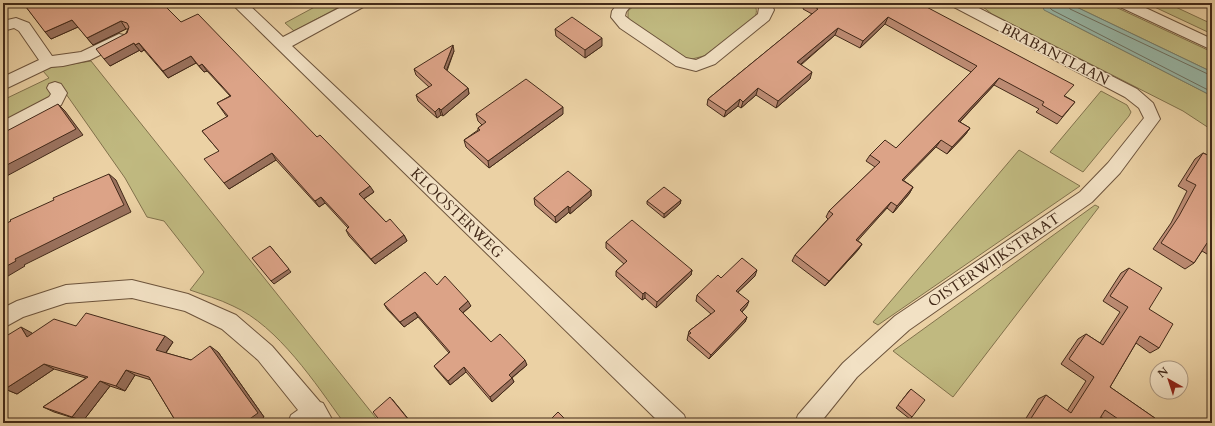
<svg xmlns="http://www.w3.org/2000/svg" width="1215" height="426" viewBox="0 0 1215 426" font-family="Cardo,serif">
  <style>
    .green { fill: #c0b980; stroke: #82724c }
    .water { fill: #98b7a7; stroke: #767f6e }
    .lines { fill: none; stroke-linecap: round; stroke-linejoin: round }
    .shore { stroke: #6e7060; stroke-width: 1 }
    .minor-casing { stroke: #6d543c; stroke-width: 2 }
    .minor { fill: #f2e1c4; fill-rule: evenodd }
    .wall { fill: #bd8c74; stroke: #432a19 }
    .shaded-wall { fill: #9a725e; stroke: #432a19 }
    .building { fill: #dca387; stroke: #432a19 }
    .labels { text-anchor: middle; stroke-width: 3; stroke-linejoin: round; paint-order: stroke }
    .street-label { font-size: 15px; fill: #432a19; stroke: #f2e1c4 }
  </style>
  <rect width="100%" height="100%" fill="#ebd1a4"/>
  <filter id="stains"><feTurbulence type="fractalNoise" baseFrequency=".005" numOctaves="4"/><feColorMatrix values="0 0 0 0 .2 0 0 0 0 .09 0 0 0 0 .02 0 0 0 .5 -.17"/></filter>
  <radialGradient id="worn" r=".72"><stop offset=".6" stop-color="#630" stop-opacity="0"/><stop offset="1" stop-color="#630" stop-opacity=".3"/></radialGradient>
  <g class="green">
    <polygon points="322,3 347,3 294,31 285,23"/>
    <path d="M637 3H752C758 8 757 13 754 19L704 56 692 59 686 58 632 23 628 19V11Z"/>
    <polygon points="984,3 1046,3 1043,7 1050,13 1212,96 1212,130 1183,111 992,14 983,7"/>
    <polygon points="1068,3 1107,3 1212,52 1212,72"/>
    <polygon points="1146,3 1167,3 1212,24 1212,34"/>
    <path d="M91 61 380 423H344C316 384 278 326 233 306 219 299 204 295 190 290L204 272 164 221 147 217 125 178 59 84 49 99 3 123V100L49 78 43 71 48 68Z"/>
    <polygon points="1101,91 1127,105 1131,112 1129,116 1083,172 1050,152"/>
    <polygon points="1019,150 1080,186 878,325 873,322"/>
    <polygon points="1095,205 1099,207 953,397 893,351"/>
  </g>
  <polygon class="water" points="1046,3 1068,3 1212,72 1212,96 1050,13 1044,10 1043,7"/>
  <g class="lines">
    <g class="shore">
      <polyline points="1049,3 1049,7 1052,10 1212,92"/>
      <polyline points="1067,3 1070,9 1212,76"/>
    </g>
    <g class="minor-casing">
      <g id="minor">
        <polygon points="231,3 247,3 283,37 349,3 367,3 365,6 292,46 684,415 687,423 660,423"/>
        <polygon points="618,3 633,3 626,12 625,16 630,20 686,58 696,60 705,56 758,14 759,8 755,3 771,3 774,10 769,20 715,64 696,71 676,66 620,28 611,17 612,11"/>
        <polygon points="950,3 969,3 1137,89 1153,103 1160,119 1120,173 1092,202 909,330 857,377 820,423 795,423 798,415 843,363 895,316 1080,192 1108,163 1144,118 1139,108 1125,97 952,6"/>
        <polygon points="1116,3 1135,3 1212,39 1212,50 1118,6"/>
        <polygon points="16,18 29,23 52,56 81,52 119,34 124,35 126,39 124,43 90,60 63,66 51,67 3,90 3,77 39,60 19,31 14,28 3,31 3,21"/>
        <polygon points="55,82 61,84 67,93 61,105 3,134 3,121 49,97 51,94 47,88 49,84"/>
        <polygon points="132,280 188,294 236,315 272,346 320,402 323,403 334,423 288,423 291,415 298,410 258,360 222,329 185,311 132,298 66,303 23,317 3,328 3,308 17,301 66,285"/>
      </g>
    </g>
    <use href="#minor" class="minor"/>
  </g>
  <g class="wall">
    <polygon points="23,3 181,22 317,137 374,192 364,199 386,222 404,235 407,241 375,264 349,236 346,230 348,228 325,203 319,207 276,160 229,189 219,151 202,131 227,117 217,103 230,96 207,71 204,72 196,63 168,78 144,50 141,52 140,50 110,66 128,29 126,29 93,45 78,27 51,39"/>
    <polygon points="805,3 919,3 1065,96 1075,102 1057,124 1036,112 1039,109 994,85 960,122 970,128 965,135 947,154 936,147 903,180 913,187 909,194 893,213 887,208 857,240 862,244 858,250 825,286 792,261 795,255 828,219 826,217 829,211 875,167 866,161 870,155 896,148 971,72 885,24 860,48 835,35 801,65 810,79 776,108 756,95 741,108 738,106 724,117 707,105 708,99 812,14 803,9"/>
    <polygon points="555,29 602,46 585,58 556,36"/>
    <polygon points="454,51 447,71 468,88 469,94 443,116 441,115 437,118 418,101 416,95 429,87 416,75 414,69"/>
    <polygon points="476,114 563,114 489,168 466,147 464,140 478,130 478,128 482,125 478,121"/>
    <polygon points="1203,153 1212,157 1212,257 1202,251 1194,263 1185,269 1153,249 1171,223 1187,191 1178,186 1195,159"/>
    <polygon points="591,190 591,196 570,214 569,212 556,223 535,205 534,198"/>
    <polygon points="681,200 680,204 664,218 647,204 647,201"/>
    <polygon points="606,242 692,270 691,275 656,308 645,298 642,300 616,276 616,271 624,264 606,248"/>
    <polygon points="1129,268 1149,309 1159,348 1150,353 1136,343 1110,387 1162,423 1110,423 1101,417 1097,423 1023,423 1038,399 1046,395 1067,411 1086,381 1061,364 1078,339 1086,334 1100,343 1120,312 1103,301 1121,273"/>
    <polygon points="755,276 738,292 747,306 742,312 747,317 745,322 709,359 687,340 689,331 711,314 696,301 697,295 721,278"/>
    <polygon points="437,285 471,306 463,313 491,342 527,365 512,378 514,382 492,402 466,372 450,385 437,370 434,366 449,353 418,317 404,327 387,309 384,304"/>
    <polygon points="76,326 173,342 166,353 191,360 218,352 264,417 175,420 151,380 135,375 125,391 110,386 83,421 54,412 43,407 86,378 54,369 17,394 5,389 4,387 32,333 32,334"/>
    <polygon points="911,389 912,417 910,419 896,408 909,391"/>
  </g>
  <g class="shaded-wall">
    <polygon points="3,3 12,3 3,7"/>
    <polygon points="888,17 885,24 860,48 863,41"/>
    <polygon points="72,20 78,27 51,39 45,32"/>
    <polygon points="121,21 126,29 93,45 87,38"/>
    <polygon points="838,28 835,35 795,69 797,62"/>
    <polygon points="602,38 602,46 585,58 585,50"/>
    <polygon points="134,43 140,50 110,66 104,59"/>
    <polygon points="139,43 144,50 141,52 135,45"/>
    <polygon points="453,45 454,51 445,74 444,68"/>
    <polygon points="191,56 196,63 168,78 163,71"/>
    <polygon points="202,64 207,71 204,72 199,66"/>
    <polygon points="812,72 810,79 776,108 778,101"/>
    <polygon points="999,78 994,85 954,128 958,121"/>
    <polygon points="468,88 469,94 443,116 441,110"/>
    <polygon points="758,88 756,95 741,108 743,102"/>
    <polygon points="740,99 738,106 724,117 726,111"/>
    <polygon points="58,104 65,111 83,135 3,178 3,167"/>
    <polygon points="563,107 563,114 489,168 488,161"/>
    <polygon points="439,108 441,115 437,118 435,112"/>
    <polygon points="970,128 965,135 947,154 952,147"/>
    <polygon points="941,140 936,147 898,186 902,180"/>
    <polygon points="272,153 276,160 229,189 224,183"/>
    <polygon points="109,174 116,180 131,212 24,265 25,266 3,279 3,268 15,259"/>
    <polygon points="370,186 374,192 362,200 359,194"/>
    <polygon points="913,187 909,194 893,213 897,206"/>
    <polygon points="591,190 591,196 570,214 570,208"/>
    <polygon points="321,197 325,203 319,207 315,201"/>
    <polygon points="681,200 680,204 664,218 664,214"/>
    <polygon points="891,202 887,208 853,246 856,240"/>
    <polygon points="568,206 569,212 556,223 555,217"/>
    <polygon points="404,235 407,241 375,264 371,259"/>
    <polygon points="862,244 858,250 825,286 829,281"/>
    <polygon points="270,246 291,272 274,284 271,281"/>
    <polygon points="692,270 691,275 656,308 657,302"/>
    <polygon points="757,270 755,276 734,296 736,291"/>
    <polygon points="645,292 645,298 642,300 643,294"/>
    <polygon points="468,301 471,306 461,314 459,309"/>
    <polygon points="749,301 747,306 738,316 740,310"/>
    <polygon points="415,312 418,317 404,327 400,322"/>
    <polygon points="747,317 745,322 709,359 711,355"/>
    <polygon points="21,327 32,333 37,343 27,337"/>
    <polygon points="165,336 173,342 164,355 156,350"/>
    <polygon points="210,346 218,352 264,417 257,423 244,423"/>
    <polygon points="525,360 527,365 510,379 509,375"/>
    <polygon points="44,364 54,369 17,394 5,389"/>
    <polygon points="464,367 466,372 450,385 448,381"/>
    <polygon points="126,370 135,375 125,391 116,386"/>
    <polygon points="512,378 514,382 492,402 490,397"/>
    <polygon points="100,381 110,386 83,421 72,417"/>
    <polygon points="392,399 410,421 408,423 404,423"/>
  </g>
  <g class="building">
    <polygon points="23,3 162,3 181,22 198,14 317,137 320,135 370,186 359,194 386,222 390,219 404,235 371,259 346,230 349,227 321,197 315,201 272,153 224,183 204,159 219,151 202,131 228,116 217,103 231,96 202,64 199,66 191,56 163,71 139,43 135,45 134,43 104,59 96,49 127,33 129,27 127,23 121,21 87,38 72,20 45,32"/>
    <polygon points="808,3 919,3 1074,85 1064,96 1075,102 1062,117 1042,105 1044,102 999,78 958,121 970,128 952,147 941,140 902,180 913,187 897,206 891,202 856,240 862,244 829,281 795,255 833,214 829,211 880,162 870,155 885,140 896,148 977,66 888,17 863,41 838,28 797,62 812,72 778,101 758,88 743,102 740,99 726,111 708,99 818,9"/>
    <polygon points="572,17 602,38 585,50 555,29"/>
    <polygon points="453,45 444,68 468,88 441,110 439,108 435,112 416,95 432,85 414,69"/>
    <polygon points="526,79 563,107 488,161 464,140 480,130 478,128 486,122 476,114"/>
    <polygon points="58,104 76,129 3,167 3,133"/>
    <polygon points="1203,153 1212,157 1212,246 1207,243 1194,263 1161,243 1179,216 1196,185 1186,180"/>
    <polygon points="568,171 591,190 570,208 568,206 555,217 534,198"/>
    <polygon points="109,174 124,205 15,259 16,261 3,268 3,225 11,221 10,220 54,200 53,198"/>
    <polygon points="664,187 681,200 664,214 647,201"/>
    <polygon points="632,220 692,270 657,302 645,292 643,294 616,271 627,261 606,242"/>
    <polygon points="270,246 289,269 271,281 252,258"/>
    <polygon points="742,258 757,270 736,291 749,301 740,310 747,317 711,355 688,335 691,333 689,331 715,311 697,295 718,275 721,278"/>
    <polygon points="1129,268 1162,288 1149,309 1173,324 1159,348 1140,336 1110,387 1162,423 1124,423 1105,410 1097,423 1028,423 1046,395 1071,413 1094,377 1069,359 1086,334 1103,345 1128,307 1110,296"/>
    <polygon points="425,272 437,285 445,276 468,301 459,309 491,342 500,334 525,360 509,375 512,378 490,397 464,367 448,381 434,366 450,352 415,312 400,322 384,304"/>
    <polygon points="86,313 165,336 156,350 191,360 210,346 258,413 244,423 172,423 175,420 149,377 126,370 116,386 100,381 72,417 43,407 88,377 44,364 5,389 3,384 3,338 21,327 27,337 54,319 76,326"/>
    <polygon points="911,389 925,400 912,417 898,405"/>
    <polygon points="390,397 408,419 404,423 382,423 373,412"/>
    <polygon points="558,412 569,423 547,423"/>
  </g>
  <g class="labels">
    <g class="street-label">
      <text transform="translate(1055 54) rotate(27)" y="5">BRABANTLAAN</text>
      <text transform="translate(457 213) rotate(44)" y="5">KLOOSTERWEG</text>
      <text transform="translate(994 260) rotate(-34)" y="5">OISTERWIJKSTRAAT</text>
    </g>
  </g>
  <rect width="1215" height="426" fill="none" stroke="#ebd1a4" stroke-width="16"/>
  <rect x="4" y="4" width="1207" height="418" fill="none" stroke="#432a19" stroke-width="2"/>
  <rect x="8" y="8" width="1199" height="410" fill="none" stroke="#432a19"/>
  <g transform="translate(1169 380) rotate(321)"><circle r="19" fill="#f2e1c4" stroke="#ac9880"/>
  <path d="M0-3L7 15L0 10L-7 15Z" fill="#8f2418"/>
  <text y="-6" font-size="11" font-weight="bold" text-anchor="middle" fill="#432a19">N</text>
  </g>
  <rect width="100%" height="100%" filter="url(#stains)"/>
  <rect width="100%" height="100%" fill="url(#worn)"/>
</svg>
